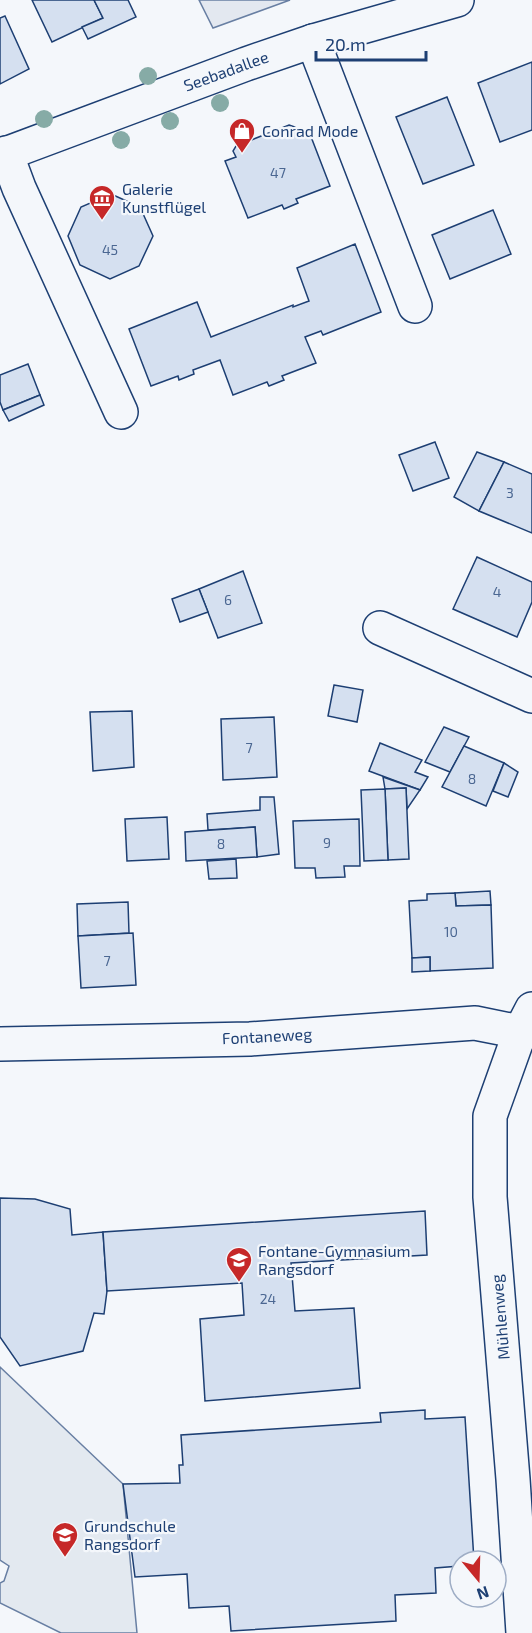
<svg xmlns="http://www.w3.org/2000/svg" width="532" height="1633" viewBox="0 0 532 1633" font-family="'Exo 2',sans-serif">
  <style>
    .green { fill: #e3e9f0; stroke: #687fa3; stroke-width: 1.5 }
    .parking { fill: #e3e8f0; stroke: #687fa3; stroke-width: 1.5 }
    .building { fill: #d5e0f0; stroke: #1d3f73; stroke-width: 1.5 }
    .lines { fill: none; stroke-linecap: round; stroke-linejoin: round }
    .minor-casing { stroke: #1d3f73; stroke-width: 36 }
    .minor { stroke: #f4f7fb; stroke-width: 33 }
    .tree { fill: #86aba6 }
    .labels { text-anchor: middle; stroke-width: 4.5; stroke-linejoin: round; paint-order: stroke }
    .number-label { font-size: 14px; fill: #4b6792 }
    .street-label { font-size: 16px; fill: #1d3f73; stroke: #f4f7fb }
    .poi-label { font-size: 16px; fill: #1d3f73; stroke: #f4f7fb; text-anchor: start }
  </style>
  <rect width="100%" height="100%" fill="#f4f7fb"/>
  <polygon class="green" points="0,1367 123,1484 137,1633 61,1633 0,1603 0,1583 4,1581 9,1566 0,1560"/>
  <polygon class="parking" points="199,0 290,0 213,28"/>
  <g class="building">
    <polygon points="32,0 94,0 103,18 52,42"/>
    <polygon points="94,0 128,0 136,17 88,39 82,27 103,18"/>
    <polygon points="5,16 29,69 0,84 0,18"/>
    <polygon points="532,62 532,130 500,142 478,83"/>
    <polygon points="447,97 474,165 423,184 396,117"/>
    <polygon points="289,125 295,127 297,132 308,129 330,186 296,199 298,203 284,209 282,205 248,218 225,161 236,157 233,151 236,146"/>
    <polygon points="111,194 140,207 153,236 139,266 110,279 80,265 68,236 81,207"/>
    <polygon points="493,210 511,254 450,279 432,235"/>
    <polygon points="355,244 381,312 323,335 321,331 305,337 316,363 282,376 284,380 269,386 267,382 233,395 220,360 193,370 194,374 179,380 178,376 151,386 129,329 197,302 211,337 293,305 293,307 309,301 297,268"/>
    <polygon points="28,364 40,395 3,410 0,402 0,375"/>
    <polygon points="40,395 44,405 9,421 3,410"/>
    <polygon points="435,442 449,478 413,491 399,455"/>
    <polygon points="477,452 504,462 479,511 454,497"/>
    <polygon points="504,462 532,474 532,533 479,511"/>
    <polygon points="477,557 532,582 532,602 517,637 453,609"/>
    <polygon points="243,571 262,623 218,638 199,589"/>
    <polygon points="199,589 208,612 180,622 172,599"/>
    <polygon points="334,685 363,690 357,722 328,716"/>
    <polygon points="132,711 134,767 93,771 90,712"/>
    <polygon points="274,717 277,777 223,780 221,719"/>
    <polygon points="444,727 469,737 450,772 425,762"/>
    <polygon points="380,743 422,760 415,772 428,777 420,790 369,771"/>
    <polygon points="464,746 504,763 486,806 442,787"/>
    <polygon points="504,763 518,772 508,797 493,791"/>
    <polygon points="383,777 420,790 407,809 406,788 385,789"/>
    <polygon points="406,788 409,859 388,860 385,789"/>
    <polygon points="385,789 388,860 364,861 361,790"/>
    <polygon points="260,797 274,797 279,854 257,857 255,827 208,830 207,814 260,810"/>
    <polygon points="167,817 169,859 127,861 125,819"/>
    <polygon points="359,819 360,866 344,866 345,877 316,878 315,868 295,868 293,821"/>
    <polygon points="255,827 257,857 186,861 185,832"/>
    <polygon points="236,859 237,878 209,879 207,861"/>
    <polygon points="490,891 491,905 456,906 455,893"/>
    <polygon points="455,893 456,906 491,905 493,968 430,971 430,957 412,958 409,901 427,900 427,894"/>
    <polygon points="128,902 129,933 78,936 77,904"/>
    <polygon points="133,933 136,985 81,988 78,936"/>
    <polygon points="430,957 430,971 412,972 412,958"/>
    <polygon points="0,1198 35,1199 70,1209 72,1235 103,1232 107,1291 104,1314 94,1313 83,1351 20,1366 0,1337"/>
    <polygon points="425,1211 427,1255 291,1263 295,1311 354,1308 360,1388 205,1401 200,1319 244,1315 242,1283 107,1291 103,1232"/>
    <polygon points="425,1410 425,1419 465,1417 474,1561 460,1561 460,1566 435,1568 436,1593 395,1595 396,1621 231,1631 229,1606 189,1608 187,1574 135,1577 123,1484 180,1483 179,1465 183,1465 181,1435 381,1422 380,1413"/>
  </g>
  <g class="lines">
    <g class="minor-casing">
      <g id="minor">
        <polyline points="313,41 415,306"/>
        <polyline points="6,153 19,188 121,412"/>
        <polyline points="0,156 246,64 313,41 457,0"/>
        <polyline points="380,628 532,696"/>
        <polyline points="0,1044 250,1039 475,1023 520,1032 532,1032"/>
        <polyline points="523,1633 513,1479 490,1197 490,1116 520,1032 532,1009"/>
      </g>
    </g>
    <use href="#minor" class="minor"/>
  </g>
  <g class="tree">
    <circle cx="148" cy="76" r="9"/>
    <circle cx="220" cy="103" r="9"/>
    <circle cx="44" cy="119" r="9"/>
    <circle cx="170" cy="121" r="9"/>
    <circle cx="121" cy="140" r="9"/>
  </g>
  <defs>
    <g id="shop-pin" transform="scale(1.35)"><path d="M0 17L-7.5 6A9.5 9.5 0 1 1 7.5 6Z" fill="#c62828" stroke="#f4f7fb"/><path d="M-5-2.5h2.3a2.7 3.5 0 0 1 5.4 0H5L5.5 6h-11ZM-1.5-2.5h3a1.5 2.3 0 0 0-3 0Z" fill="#fff"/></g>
    <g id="museum-pin" transform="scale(1.35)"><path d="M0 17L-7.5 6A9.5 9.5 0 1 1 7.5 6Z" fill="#c62828" stroke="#f4f7fb"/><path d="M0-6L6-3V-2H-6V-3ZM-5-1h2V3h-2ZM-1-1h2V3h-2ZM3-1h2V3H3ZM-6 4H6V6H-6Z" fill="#fff"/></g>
    <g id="school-pin" transform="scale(1.35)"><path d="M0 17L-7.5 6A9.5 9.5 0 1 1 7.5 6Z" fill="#c62828" stroke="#f4f7fb"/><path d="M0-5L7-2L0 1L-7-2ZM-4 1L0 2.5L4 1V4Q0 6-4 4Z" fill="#fff"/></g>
  </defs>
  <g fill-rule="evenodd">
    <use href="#shop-pin" x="242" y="131"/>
    <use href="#museum-pin" x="102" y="198"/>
    <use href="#school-pin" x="239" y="1260"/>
    <use href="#school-pin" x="65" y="1535"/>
  </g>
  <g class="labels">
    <g class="number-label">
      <text x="278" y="178">47</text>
      <text x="110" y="255">45</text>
      <text x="510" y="498">3</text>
      <text x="497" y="597">4</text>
      <text x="228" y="605">6</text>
      <text x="249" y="753">7</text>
      <text x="472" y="784">8</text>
      <text x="327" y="848">9</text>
      <text x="221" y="849">8</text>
      <text x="451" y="937">10</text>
      <text x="107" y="966">7</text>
      <text x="268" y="1304">24</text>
    </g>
    <g class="street-label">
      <text transform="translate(226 71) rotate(-20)" y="6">Seebadallee</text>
      <text transform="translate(267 1036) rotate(-3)" y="6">Fontaneweg</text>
      <text transform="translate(500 1317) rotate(-95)" y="6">Mühlenweg</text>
    </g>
    <g class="poi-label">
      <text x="262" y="137">Conrad Mode</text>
      <text x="122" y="195">Galerie<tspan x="122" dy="18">Kunstflügel</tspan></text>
      <text x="258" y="1257">Fontane-Gymnasium<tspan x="258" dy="18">Rangsdorf</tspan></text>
      <text x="84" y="1532">Grundschule<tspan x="84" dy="18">Rangsdorf</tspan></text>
    </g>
  </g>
  <g transform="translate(478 1579) rotate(161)"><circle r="28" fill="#f4f7fb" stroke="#9eadc5" stroke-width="1.5"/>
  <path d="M0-4.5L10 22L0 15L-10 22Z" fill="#c62828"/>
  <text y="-9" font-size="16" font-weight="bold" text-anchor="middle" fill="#1d3f73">N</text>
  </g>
  <path d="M316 51v9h110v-9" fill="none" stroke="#1d3f73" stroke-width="3"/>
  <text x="325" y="51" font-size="18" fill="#1d3f73" stroke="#f4f7fb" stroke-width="4.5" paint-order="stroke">20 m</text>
</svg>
